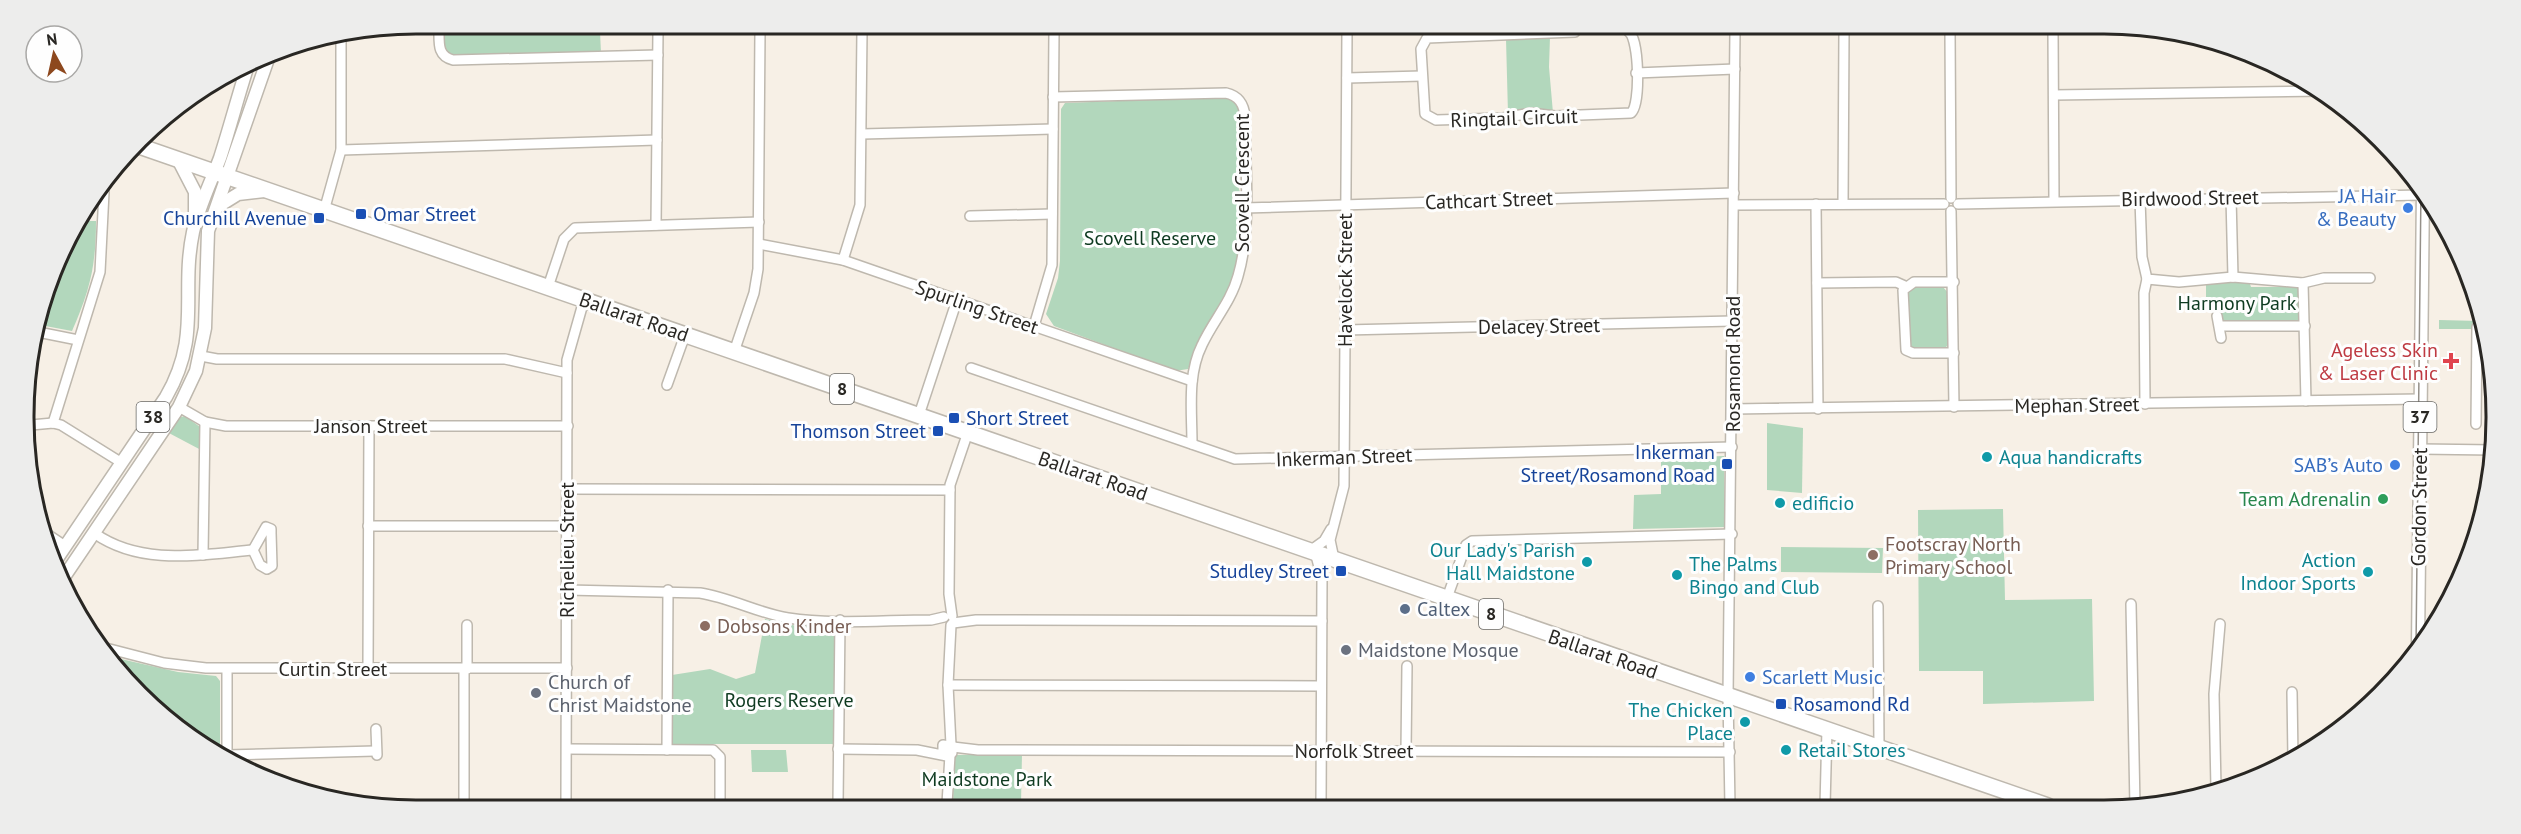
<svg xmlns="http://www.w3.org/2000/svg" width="2521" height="834" viewBox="0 0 2521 834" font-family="'PT Sans',sans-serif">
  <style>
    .green { fill: #b2d7bc }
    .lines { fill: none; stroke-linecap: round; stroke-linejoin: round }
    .minor-casing { stroke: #beb8ae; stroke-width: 12 }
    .major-casing { stroke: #beb8ae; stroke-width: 15 }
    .highway-casing { stroke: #beb8ae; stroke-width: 18 }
    .minor { stroke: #fff; stroke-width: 9 }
    .major { stroke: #fff; stroke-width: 12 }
    .highway { stroke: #fff; stroke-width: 15 }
    .tram { stroke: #959089; stroke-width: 1.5 }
    .shop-dot { fill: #3f7fe0; stroke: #fefefe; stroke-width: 2 }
    .transit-dot { fill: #1a4fb4; stroke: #fefefe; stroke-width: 2 }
    .health-dot { fill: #e0444e; stroke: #fefefe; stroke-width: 2 }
    .culture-dot { fill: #0f9aa8; stroke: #fefefe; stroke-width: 2 }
    .leisure-dot { fill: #2e9e5b; stroke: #fefefe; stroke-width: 2 }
    .education-dot { fill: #8d6e63; stroke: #fefefe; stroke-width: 2 }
    .service-dot { fill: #5c6f8a; stroke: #fefefe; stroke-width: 2 }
    .worship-dot { fill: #6b7280; stroke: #fefefe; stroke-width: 2 }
    .labels { text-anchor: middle; stroke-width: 6; stroke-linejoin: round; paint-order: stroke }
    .shield { fill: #fefefe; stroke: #696865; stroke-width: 1.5 }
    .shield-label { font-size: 18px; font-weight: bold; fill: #292723 }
    .street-label { font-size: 20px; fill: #292723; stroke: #fefefe }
    .shop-label { font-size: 20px; fill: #366cbe; stroke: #fefefe; text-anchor: end }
    .transit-label { font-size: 20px; fill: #164399; stroke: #fefefe; text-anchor: end }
    .park-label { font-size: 20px; fill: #0e3a20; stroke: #fefefe }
    .health-label { font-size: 20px; fill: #be3a42; stroke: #fefefe; text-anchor: end }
    .culture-label { font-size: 20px; fill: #0d838f; stroke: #fefefe; text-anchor: start }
    .leisure-label { font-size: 20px; fill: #27864d; stroke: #fefefe; text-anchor: end }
    .education-label { font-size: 20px; fill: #785e54; stroke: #fefefe; text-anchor: start }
    .service-label { font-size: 20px; fill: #4e5e75; stroke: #fefefe; text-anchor: start }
    .worship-label { font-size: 20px; fill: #5b616d; stroke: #fefefe; text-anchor: start }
    .rim { fill: none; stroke: #292723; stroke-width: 3 }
  </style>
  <rect width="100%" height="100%" fill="#f7f0e6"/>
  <g class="green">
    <polygon points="444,32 600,32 601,53 445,56"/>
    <polygon points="1550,37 1549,67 1553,113 1508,114 1506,39"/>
    <polygon points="1224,97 1236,102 1241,115 1237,183 1240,192 1239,247 1234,275 1226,297 1202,335 1188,369 1175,371 1054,326 1046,314 1058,278 1060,261 1061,109 1065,103"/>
    <path d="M82 221H96C96 266 90 290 72 331L40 325 65 243Z"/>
    <polygon points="2234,281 2250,284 2251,287 2282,287 2283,284 2293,284 2299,288 2302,318 2298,322 2223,323 2216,313 2214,303 2206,303 2206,285"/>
    <polygon points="1915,286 1943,287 1949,294 1949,343 1944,350 1914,350 1908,344 1907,293"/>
    <polygon points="2481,312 2491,351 2480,351 2480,329 2439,329 2439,320 2480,321"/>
    <polygon points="185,416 200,427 201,450 167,432 177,418"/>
    <polygon points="1767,423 1803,428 1802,493 1767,490"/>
    <polygon points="1724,456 1725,527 1633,529 1634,495 1661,494 1661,458"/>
    <polygon points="2003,509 2005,600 2092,599 2094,701 1983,704 1983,671 1919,671 1918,510"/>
    <polygon points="1781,547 1883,548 1882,573 1781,572"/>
    <polygon points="765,619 797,626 835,626 834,744 672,744 672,675 710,669 736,679 755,673"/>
    <polygon points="112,657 178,672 216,676 220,681 220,755 198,744"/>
    <polygon points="751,750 786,750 788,772 752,772"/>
    <polygon points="1022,754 1021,804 953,804 954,755"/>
  </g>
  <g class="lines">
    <g class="minor-casing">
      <g id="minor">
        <path d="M439 31C439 45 438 56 453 60L658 55"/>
        <path d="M1575 32 1427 38 1421 49 1425 114 1436 120 1503 118 1531 113 1555 116 1631 113C1641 104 1639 39 1629 32"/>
        <polyline points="1950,32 1951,198"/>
        <polyline points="2053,32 2054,201"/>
        <polyline points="1636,73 1735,69"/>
        <polyline points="1347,78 1422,76"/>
        <polyline points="2054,95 2324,91"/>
        <path d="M1053 97 1226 93C1239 96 1244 104 1245 117 1245 167 1252 229 1238 276 1231 302 1213 321 1202 345 1187 375 1192 411 1192 444"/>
        <polyline points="862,134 1053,129"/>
        <polyline points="341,150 657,140"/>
        <polyline points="2231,197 2233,277"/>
        <polyline points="2140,199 2142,257 2147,279 2179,282 2233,277 2303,283 2324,278 2370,278"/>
        <polyline points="1816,204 1818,409"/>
        <polyline points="1843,204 1844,32"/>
        <polyline points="1958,204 2422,195"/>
        <polyline points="1734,205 1944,204"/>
        <polyline points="1244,208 1734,193"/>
        <polyline points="324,211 341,150 341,31"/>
        <polyline points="1951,211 1954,407"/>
        <polyline points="970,216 1052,214"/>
        <polyline points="656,225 658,32"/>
        <polyline points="759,244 843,260 1192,381"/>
        <polyline points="843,260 860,205 862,32"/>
        <polyline points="1954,282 1914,282 1903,290 1906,350 1913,353 1954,353"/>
        <polyline points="1817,283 1896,282 1905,286"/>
        <polyline points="2303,283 2306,401"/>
        <polyline points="548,287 564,239 575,228 759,222"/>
        <polyline points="2217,316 2221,338"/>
        <polyline points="1034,326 1052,265 1054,32"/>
        <polyline points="2221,326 2305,326"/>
        <polyline points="1345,330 1733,321"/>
        <polyline points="38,332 78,340"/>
        <polyline points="734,352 754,293 758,269 760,32"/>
        <polyline points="201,356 217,359 505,359 567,373"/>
        <polyline points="2477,359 2491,359"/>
        <polyline points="971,368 1235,459 1732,447"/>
        <polyline points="667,385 685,335"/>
        <polyline points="2145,404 2144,293 2147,279"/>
        <polyline points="179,407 205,422 226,426 568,426"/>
        <polyline points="1733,409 2421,399"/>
        <polyline points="919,415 957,300"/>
        <polyline points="53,423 100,272 104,192"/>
        <polyline points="2476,424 2477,327"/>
        <polyline points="31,425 53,423 61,425 122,463"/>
        <polyline points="2420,449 2494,450"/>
        <polyline points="568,489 950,490"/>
        <polyline points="368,526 567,526"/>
        <polygon points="266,527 271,529 271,533 272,566 267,569 260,565 253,550"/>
        <polyline points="44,532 65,546"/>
        <path d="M94 533C141 566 198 555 253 550"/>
        <polyline points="1310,551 1324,541 1331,529"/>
        <polyline points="1315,552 1322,578 1321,805"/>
        <polyline points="203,555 205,422"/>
        <polyline points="1334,559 1330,540 1344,486 1347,32"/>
        <path d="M567 590 700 593C731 598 758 613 788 618 834 625 885 620 931 620L944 617"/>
        <polyline points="1447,598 1466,545 1472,541 1732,534"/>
        <polyline points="2131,604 2135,807"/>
        <polyline points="1878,606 1879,747"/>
        <polyline points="952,616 949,594 950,485 968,432"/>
        <polyline points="953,623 976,620 1322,621"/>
        <polyline points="102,647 164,663 206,668 567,668"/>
        <polyline points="368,669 369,426"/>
        <polyline points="467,669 467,625"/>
        <polyline points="948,685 1321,686"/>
        <polyline points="2292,692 2293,759"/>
        <polyline points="376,729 377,755"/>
        <polyline points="951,745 948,685 951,625"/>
        <polyline points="953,747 978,750 1730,752"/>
        <polyline points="567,749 713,750 720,757 720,803"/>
        <polyline points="838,749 917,750 947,756 952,753 952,746 943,745 943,754"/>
        <polyline points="667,750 668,590"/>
        <polyline points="1406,751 1407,666"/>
        <polyline points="227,755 375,751"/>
        <polyline points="227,759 227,669"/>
        <polyline points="2216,788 2214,694 2220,624"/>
        <polyline points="464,803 464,669"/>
        <polyline points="566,803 567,360 584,300"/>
        <polyline points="838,804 840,620"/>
        <polyline points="947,804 950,755"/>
        <polyline points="1730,806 1728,697 1735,32"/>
        <polyline points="1825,806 1827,729"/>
      </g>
    </g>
    <g class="major-casing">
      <g id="major">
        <polyline points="180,163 195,192 195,215"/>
        <polyline points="217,207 238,194 264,191"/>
        <path d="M56 560 166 397C202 335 180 294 193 232 199 206 211 182 220 158 230 127 238 96 248 65"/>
        <polyline points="64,577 179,407 196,371 205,328 208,231 270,53"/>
        <polyline points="2418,646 2423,189"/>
      </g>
    </g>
    <g class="highway-casing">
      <polyline id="highway" points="139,146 2048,806"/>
    </g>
    <use href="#minor" class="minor"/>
    <use href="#major" class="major"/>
    <use href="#highway" class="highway"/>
    <polyline class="tram" points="2416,648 2421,187"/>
  </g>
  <g class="shop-dot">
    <circle cx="2408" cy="208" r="6"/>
    <circle cx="2395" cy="465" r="6"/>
    <circle cx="1750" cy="677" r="6"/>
  </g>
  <g class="transit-dot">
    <rect x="355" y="208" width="12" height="12" rx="3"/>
    <rect x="313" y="212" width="12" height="12" rx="3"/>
    <rect x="948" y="412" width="12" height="12" rx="3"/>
    <rect x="932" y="425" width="12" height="12" rx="3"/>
    <rect x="1721" y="458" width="12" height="12" rx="3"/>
    <rect x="1335" y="565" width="12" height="12" rx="3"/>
    <rect x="1775" y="698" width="12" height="12" rx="3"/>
  </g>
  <path class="health-dot" d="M2448 352h6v6h6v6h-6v6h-6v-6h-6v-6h6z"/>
  <g class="culture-dot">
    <circle cx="1987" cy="457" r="6"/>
    <circle cx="1780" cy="503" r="6"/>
    <circle cx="1587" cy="562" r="6"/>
    <circle cx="2368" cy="572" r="6"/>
    <circle cx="1677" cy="575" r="6"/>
    <circle cx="1745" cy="722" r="6"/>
    <circle cx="1786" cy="750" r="6"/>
  </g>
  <circle class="leisure-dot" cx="2383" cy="499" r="6"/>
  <g class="education-dot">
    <circle cx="1873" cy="555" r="6"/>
    <circle cx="705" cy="626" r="6"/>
  </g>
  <circle class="service-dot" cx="1405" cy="609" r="6"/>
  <g class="worship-dot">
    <circle cx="1346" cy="650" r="6"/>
    <circle cx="536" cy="693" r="6"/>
  </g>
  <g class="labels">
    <g class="shield">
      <rect x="830" y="374" width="24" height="30" rx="4.5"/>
      <rect x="136.5" y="402" width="33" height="30" rx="4.5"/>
      <rect x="2403.5" y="402" width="33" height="30" rx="4.5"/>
      <rect x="1479" y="599" width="24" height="30" rx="4.5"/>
    </g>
    <g class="shield-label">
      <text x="842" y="395">8</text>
      <text x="153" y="423">38</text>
      <text x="2420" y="423">37</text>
      <text x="1491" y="620">8</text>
    </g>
    <g class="street-label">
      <text transform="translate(1514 118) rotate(-2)" y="7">Ringtail Circuit</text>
      <text transform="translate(1242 183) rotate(-90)" y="7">Scovell Crescent</text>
      <text transform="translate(2190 198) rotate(-1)" y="7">Birdwood Street</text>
      <text transform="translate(1489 200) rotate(-2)" y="7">Cathcart Street</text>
      <text transform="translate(1345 280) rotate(-90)" y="7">Havelock Street</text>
      <text transform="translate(977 307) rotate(19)" y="7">Spurling Street</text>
      <text transform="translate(634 317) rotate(19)" y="7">Ballarat Road</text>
      <text transform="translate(1539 326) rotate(-1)" y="7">Delacey Street</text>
      <text transform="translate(1733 364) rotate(-90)" y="7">Rosamond Road</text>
      <text transform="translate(2077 405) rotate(-1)" y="7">Mephan Street</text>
      <text x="371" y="433">Janson Street</text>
      <text transform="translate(1344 457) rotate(-2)" y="7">Inkerman Street</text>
      <text transform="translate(1093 476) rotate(19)" y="7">Ballarat Road</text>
      <text transform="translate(2419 507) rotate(-89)" y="7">Gordon Street</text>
      <text transform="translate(567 550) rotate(-90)" y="7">Richelieu Street</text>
      <text transform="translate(1603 654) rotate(19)" y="7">Ballarat Road</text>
      <text x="333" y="676">Curtin Street</text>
      <text x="1354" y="758">Norfolk Street</text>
    </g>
    <g class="shop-label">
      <text x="2396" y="203">JA Hair<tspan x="2396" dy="23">&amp; Beauty</tspan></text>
      <text x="2383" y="472">SAB’s Auto</text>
      <text x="1762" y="684" text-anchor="start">Scarlett Music</text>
    </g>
    <g class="transit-label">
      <text x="373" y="221" text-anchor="start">Omar Street</text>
      <text x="307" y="225">Churchill Avenue</text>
      <text x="966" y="425" text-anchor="start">Short Street</text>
      <text x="926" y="438">Thomson Street</text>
      <text x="1715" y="459">Inkerman<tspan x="1715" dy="23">Street/Rosamond Road</tspan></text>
      <text x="1329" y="578">Studley Street</text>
      <text x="1793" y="711" text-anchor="start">Rosamond Rd</text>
    </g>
    <g class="park-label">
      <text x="1150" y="245">Scovell Reserve</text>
      <text x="2237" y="310">Harmony Park</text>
      <text x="789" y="707">Rogers Reserve</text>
      <text x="987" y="786">Maidstone Park</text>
    </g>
    <g class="health-label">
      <text x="2438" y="357">Ageless Skin<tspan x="2438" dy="23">&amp; Laser Clinic</tspan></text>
    </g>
    <g class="culture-label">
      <text x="1999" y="464">Aqua handicrafts</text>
      <text x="1792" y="510">edificio</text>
      <text x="1575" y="557" text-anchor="end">Our Lady's Parish<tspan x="1575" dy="23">Hall Maidstone</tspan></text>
      <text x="2356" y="567" text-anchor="end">Action<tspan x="2356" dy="23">Indoor Sports</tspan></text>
      <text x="1689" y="571">The Palms<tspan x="1689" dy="23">Bingo and Club</tspan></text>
      <text x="1733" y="717" text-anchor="end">The Chicken<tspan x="1733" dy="23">Place</tspan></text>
      <text x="1798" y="757">Retail Stores</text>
    </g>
    <g class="leisure-label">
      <text x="2371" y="506">Team Adrenalin</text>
    </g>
    <g class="education-label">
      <text x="1885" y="551">Footscray North<tspan x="1885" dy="23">Primary School</tspan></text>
      <text x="717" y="633">Dobsons Kinder</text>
    </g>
    <g class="service-label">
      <text x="1417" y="616">Caltex</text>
    </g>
    <g class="worship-label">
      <text x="1358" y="657">Maidstone Mosque</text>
      <text x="548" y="689">Church of<tspan x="548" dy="23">Christ Maidstone</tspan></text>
    </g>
  </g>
  <path d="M0 0H2521V834H0ZM416 34H2104A382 382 0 0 1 2486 416V418A382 382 0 0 1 2104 800H416A382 382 0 0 1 34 418V416A382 382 0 0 1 416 34Z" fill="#ededec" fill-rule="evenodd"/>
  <path class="rim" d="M416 34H2104A382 382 0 0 1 2486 416V418A382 382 0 0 1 2104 800H416A382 382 0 0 1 34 418V416A382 382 0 0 1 416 34Z"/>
  <g transform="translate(54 54) rotate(352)"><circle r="28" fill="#fefefe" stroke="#a9a8a6" stroke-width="1.5"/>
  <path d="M0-4.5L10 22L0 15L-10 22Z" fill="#8d481e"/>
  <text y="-9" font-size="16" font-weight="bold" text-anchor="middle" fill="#292723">N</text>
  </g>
</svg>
